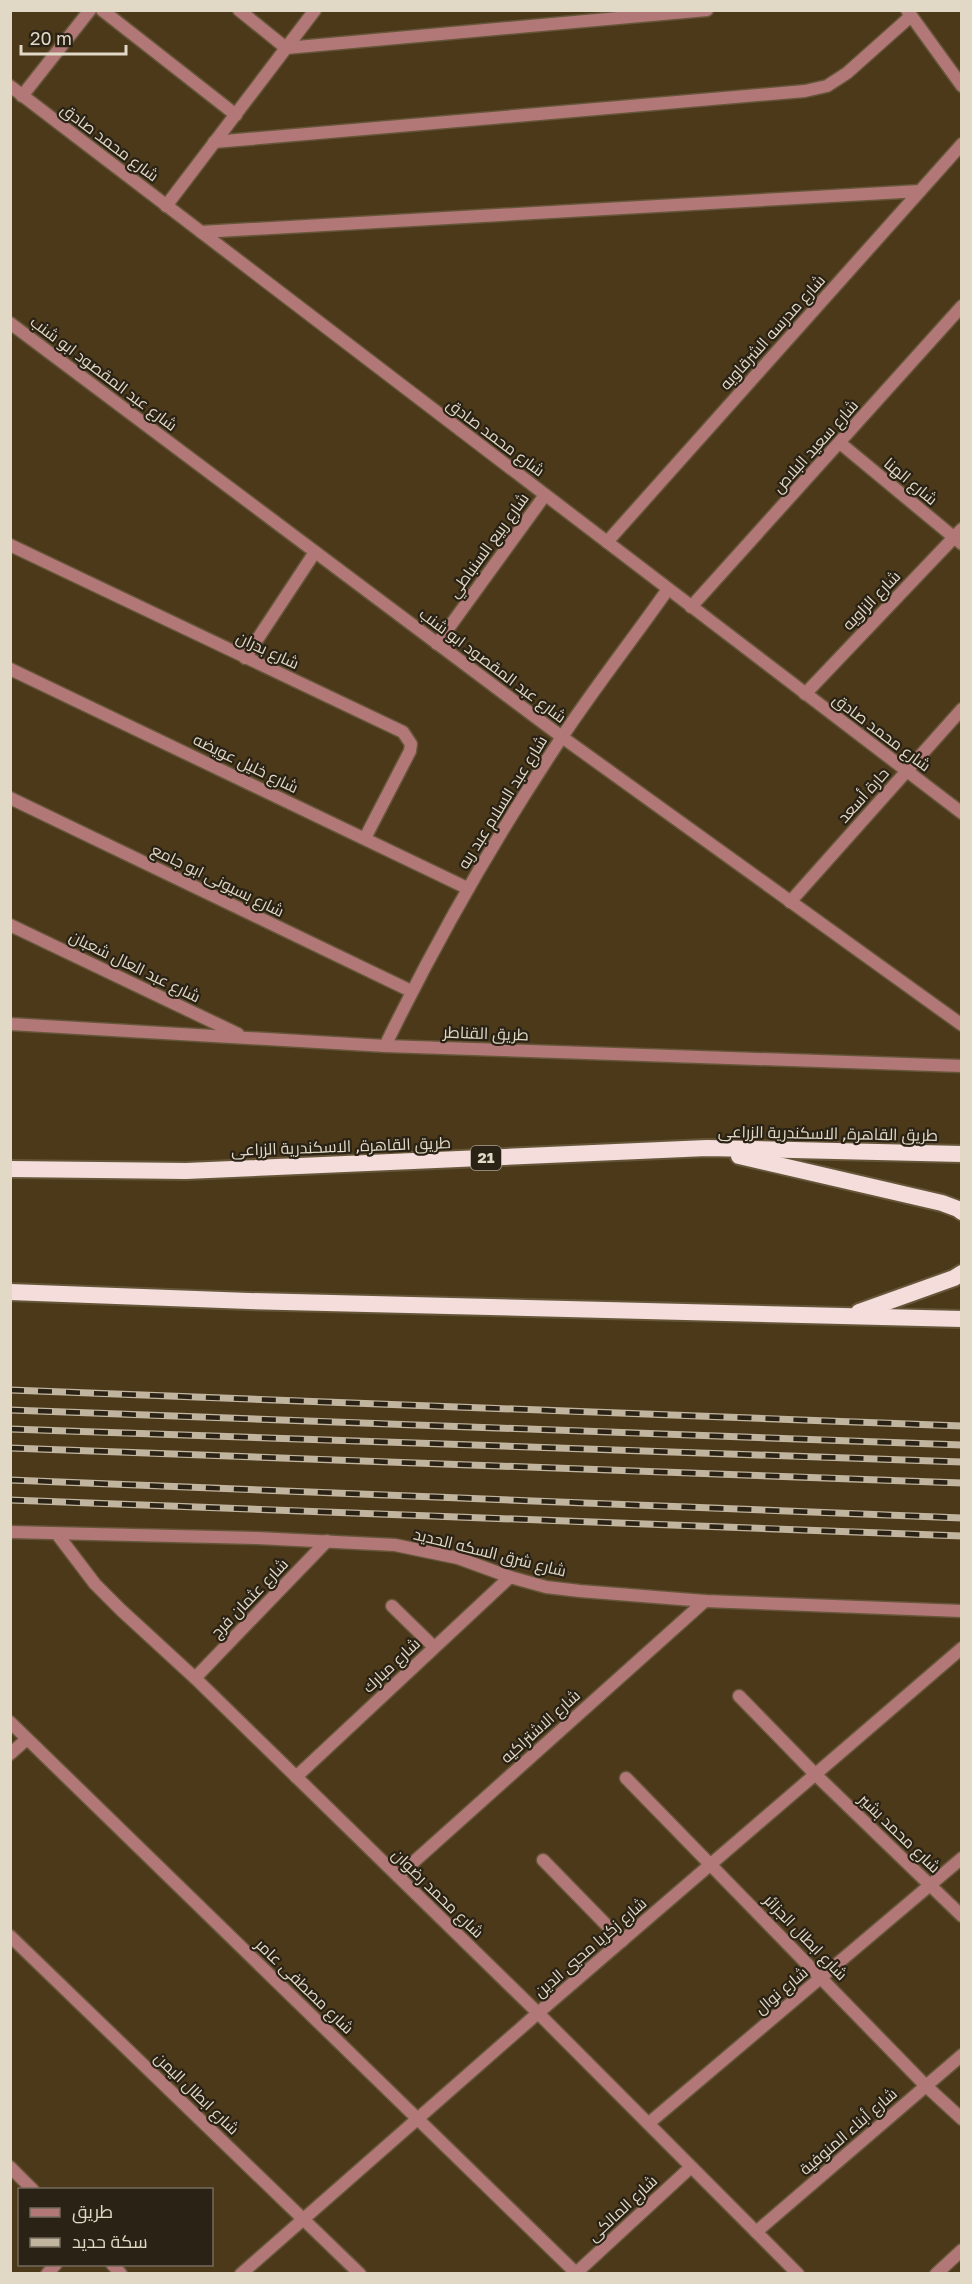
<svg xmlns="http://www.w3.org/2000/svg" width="972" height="2284" viewBox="0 0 972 2284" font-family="'Golos Text',Cairo,sans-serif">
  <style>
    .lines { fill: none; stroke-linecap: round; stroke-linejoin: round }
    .minor-casing { stroke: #665639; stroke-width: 15 }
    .tertiary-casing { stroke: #665639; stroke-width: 15 }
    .trunk-casing { stroke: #665639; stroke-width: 20 }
    .minor { stroke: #b17877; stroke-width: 12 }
    .tertiary { stroke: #b17877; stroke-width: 12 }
    .trunk { stroke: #f5dddc; stroke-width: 16 }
    .rail-casing { stroke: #c1b5a0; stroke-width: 7 }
    .rail { stroke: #2a2215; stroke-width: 4.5; stroke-dasharray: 14; stroke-linecap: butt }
    .labels { text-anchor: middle; stroke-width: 4.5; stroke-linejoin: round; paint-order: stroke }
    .shield { fill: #2a2215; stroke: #aba191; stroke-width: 1.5 }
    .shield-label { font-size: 15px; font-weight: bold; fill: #e2d8c6 }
    .street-label { font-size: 16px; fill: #e2d8c6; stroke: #2a2215 }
  </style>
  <rect width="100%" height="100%" fill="#4b391a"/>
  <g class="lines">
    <g class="minor-casing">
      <g id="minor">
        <polyline points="102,10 236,115"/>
        <polyline points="239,10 286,48 707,10"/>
        <polyline points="10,86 962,813"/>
        <polyline points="22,96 90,10"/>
        <polyline points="214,142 805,91 827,86 847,73 911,16"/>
        <polyline points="166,206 315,10"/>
        <polyline points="201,232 920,191"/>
        <polyline points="10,323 562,737 962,1025"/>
        <polyline points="840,443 962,544"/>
        <polyline points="607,542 962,144"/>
        <polyline points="10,545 403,732 411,744 410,751 365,838"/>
        <polyline points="691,607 962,306"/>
        <polyline points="437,644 545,495"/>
        <polyline points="245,658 315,552"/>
        <polyline points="10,669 467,888"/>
        <polyline points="805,694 962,529"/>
        <polyline points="10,798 411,991"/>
        <polyline points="790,902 962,709"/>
        <polyline points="10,925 238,1034"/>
        <polyline points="10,1024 385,1046 962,1066"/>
        <path d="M385 1046C437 939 496 836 562 737 595 687 633 639 668 589"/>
        <polyline points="10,1532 257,1538 395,1545 458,1558 510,1577 546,1587 580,1591 705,1601 962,1611"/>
        <polyline points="57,1534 95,1584 121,1610 195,1678 538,2013 798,2274"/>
        <polyline points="392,1606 434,1647"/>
        <polyline points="195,1678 327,1541"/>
        <polyline points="739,1696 816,1775 962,1916"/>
        <polyline points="10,1722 577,2274"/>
        <polyline points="10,1754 27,1739"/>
        <polyline points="296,1777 510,1577"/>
        <polyline points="626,1778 926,2086 962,2119"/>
        <polyline points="543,1860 622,1941"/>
        <polyline points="398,1876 705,1601"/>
        <polyline points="10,1936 360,2274"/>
        <polyline points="649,2123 962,1858"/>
        <polyline points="10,2167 33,2190"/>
        <polyline points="756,2232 962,2055"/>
        <polyline points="112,2264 121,2274"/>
        <polyline points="47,2274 56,2264"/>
        <polyline points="241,2274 538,2013 962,1648"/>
        <polyline points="575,2274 691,2167"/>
        <polyline points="936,2274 962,2250"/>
      </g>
    </g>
    <g class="tertiary-casing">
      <polyline id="tertiary" points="907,10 962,86"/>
    </g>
    <g class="trunk-casing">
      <g id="trunk">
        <polyline points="739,1156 942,1203 958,1209 962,1212"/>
        <polyline points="10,1169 186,1171 707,1148 962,1154"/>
        <polyline points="10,1292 249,1301 962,1319"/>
        <polyline points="859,1312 954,1278 962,1273"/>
      </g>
    </g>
    <use href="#minor" class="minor"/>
    <use href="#tertiary" class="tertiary"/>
    <use href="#trunk" class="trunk"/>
    <g class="rail-casing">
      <g id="rail">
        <polyline points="10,1390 962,1426"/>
        <polyline points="10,1410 962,1445"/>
        <polyline points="10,1429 962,1462"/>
        <polyline points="10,1448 962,1483"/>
        <polyline points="10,1480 962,1518"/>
        <polyline points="10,1500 962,1536"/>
      </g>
    </g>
    <use href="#rail" class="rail"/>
  </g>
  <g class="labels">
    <rect class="shield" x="471" y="1146" width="30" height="24" rx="4.5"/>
    <g class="shield-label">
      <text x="486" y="1163">21</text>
    </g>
    <g class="street-label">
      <text transform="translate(110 142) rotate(37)" y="6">شارع محمد صادق</text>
      <text transform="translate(772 332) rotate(-48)" y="6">شارع مدرسه الشرقاويه</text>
      <text transform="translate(104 373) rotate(37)" y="6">شارع عبد المقصود ابو شنب</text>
      <text transform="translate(496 437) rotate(37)" y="6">شارع محمد صادق</text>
      <text transform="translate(815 446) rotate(-48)" y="6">شارع سعيد البلاص</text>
      <text transform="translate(911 481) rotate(40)" y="6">شارع الهنا</text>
      <text transform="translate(488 545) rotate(-54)" y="6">شارع ربيع السنباطي</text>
      <text transform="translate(871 600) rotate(-46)" y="6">شارع الزاويه</text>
      <text transform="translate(268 650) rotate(25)" y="6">شارع بدران</text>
      <text transform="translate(493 665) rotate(37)" y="6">شارع عبد المقصود ابو شنب</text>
      <text transform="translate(882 732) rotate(37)" y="6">شارع محمد صادق</text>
      <text transform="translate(246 763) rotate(26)" y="6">شارع خليل عويضه</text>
      <text transform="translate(863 795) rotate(-48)" y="6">حارة أسعد</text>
      <text transform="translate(502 802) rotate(-58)" y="6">شارع عبد السلام عبد ربه</text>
      <text transform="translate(218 880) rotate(26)" y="6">شارع بسيونى ابو جامع</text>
      <text transform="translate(135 966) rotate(26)" y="6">شارع عبد العال شعبان</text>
      <text transform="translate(486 1033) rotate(2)" y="6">طريق القناطر</text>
      <text transform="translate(828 1133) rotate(1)" y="6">طريق القاهرة, الاسكندرية الزراعى</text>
      <text transform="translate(341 1146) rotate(-2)" y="6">طريق القاهرة, الاسكندرية الزراعى</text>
      <text transform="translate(490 1552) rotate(14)" y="6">شارع شرق السكه الحديد</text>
      <text transform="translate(249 1598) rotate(-46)" y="6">شارع عثمان فرج</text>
      <text transform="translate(391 1665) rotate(-43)" y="6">شارع مبارك</text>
      <text transform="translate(540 1726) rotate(-42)" y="6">شارع الاشتراكيه</text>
      <text transform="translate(900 1833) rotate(44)" y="6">شارع محمد بشير</text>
      <text transform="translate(438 1893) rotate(44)" y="6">شارع محمد رضوان</text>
      <text transform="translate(806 1937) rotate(46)" y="6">شارع ابطال الجزائر</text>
      <text transform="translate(590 1947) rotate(-41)" y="6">شارع زكريا محيي الدين</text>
      <text transform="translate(305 1986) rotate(44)" y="6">شارع مصطفى عامر</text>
      <text transform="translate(781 1990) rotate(-40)" y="6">شارع نوال</text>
      <text transform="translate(197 2093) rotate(44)" y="6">شارع ابطال اليمن</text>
      <text transform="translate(848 2131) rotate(-41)" y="6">شارع أبناء المنوفية</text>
      <text transform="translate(622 2208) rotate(-43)" y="6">شارع المالكى</text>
    </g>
  </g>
  <rect width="972" height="2284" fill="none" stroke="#e2d8c6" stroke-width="24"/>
  <rect x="18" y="2188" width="195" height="78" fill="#2a2215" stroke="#746b5c" stroke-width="1.5"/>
  <rect x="30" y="2208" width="30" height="9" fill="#b17877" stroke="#746b5c" stroke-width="1.5"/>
  <text x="72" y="2218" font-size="18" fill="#e2d8c6">طريق</text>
  <rect x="30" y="2238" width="30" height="9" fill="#c1b5a0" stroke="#746b5c" stroke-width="1.5"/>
  <text x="72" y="2248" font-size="18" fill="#e2d8c6">سكة حديد</text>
  <path d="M21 45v9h105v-9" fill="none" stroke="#e2d8c6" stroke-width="3"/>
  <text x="30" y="45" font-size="18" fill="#e2d8c6" stroke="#2a2215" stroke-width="4.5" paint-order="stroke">20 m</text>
</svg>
